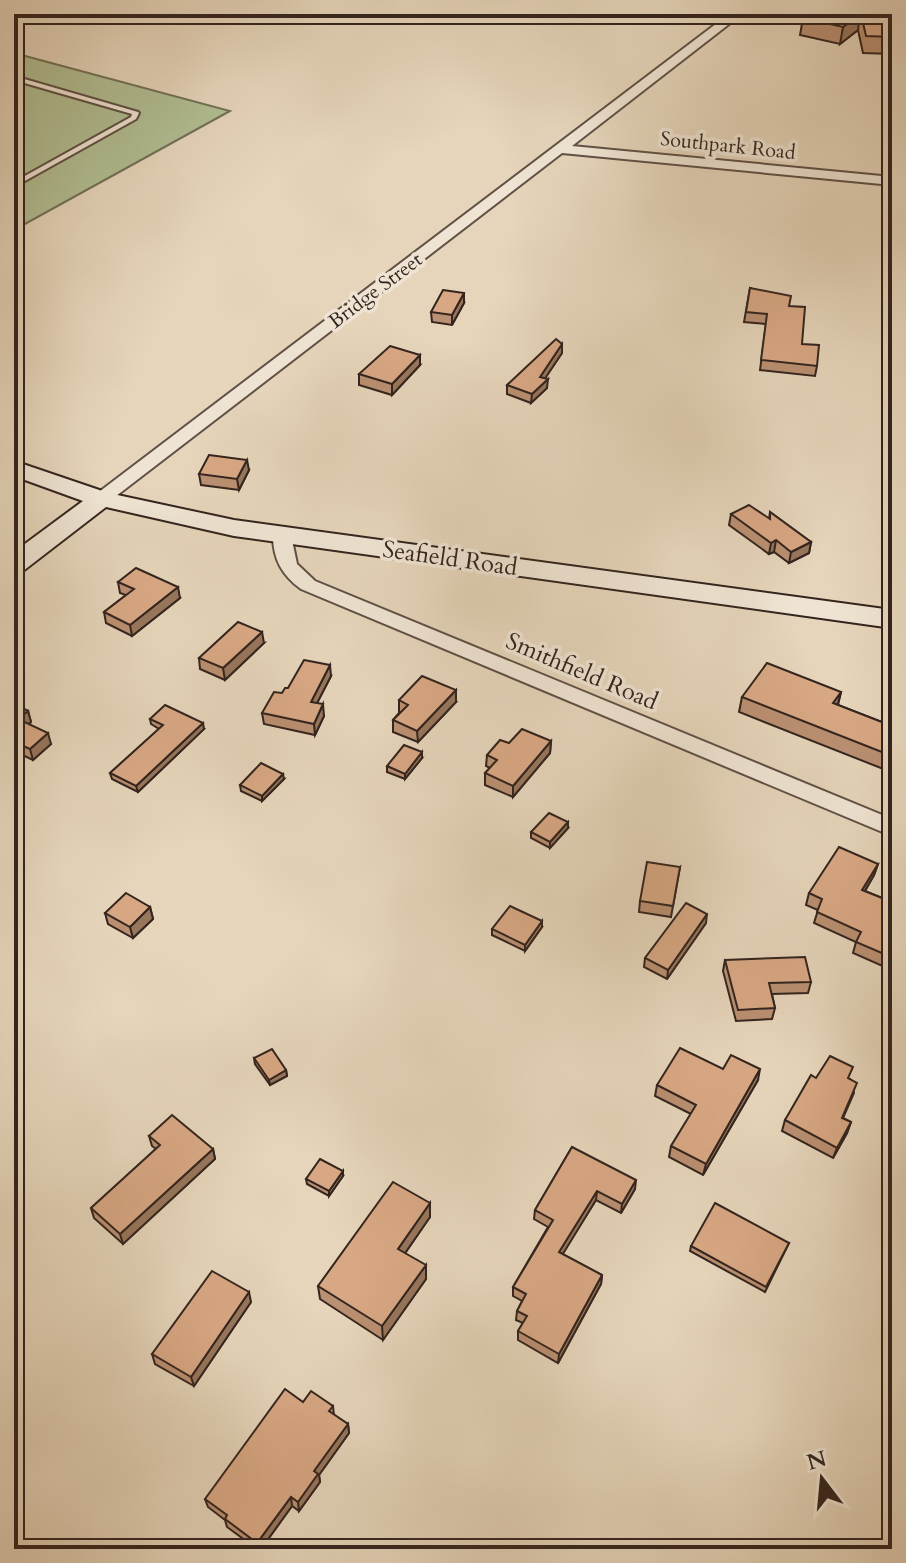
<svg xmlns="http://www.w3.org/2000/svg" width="906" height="1563" viewBox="0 0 906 1563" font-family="Cardo,serif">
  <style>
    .green { fill: #b1be93; stroke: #727158; stroke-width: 2 }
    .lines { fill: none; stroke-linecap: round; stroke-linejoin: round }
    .lane-casing { stroke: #605045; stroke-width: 4 }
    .street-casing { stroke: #605045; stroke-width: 4 }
    .secondary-casing { stroke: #33241e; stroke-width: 4 }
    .lane { fill: #efe4d3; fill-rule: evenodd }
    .street { fill: #efe4d3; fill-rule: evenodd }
    .secondary { fill: #efe4d3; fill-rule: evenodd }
    .wall { fill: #ba9072; stroke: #33241e; stroke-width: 2 }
    .shaded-wall { fill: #97765c; stroke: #33241e; stroke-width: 2 }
    .building { fill: #d8a884; stroke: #33241e; stroke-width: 2 }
    .labels { text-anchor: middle; stroke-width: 7; stroke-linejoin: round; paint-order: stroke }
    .far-street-label { font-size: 20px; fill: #33241e; stroke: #efe4d3 }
    .street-label { font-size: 24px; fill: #33241e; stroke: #efe4d3 }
  </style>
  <rect width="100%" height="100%" fill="#e6d5bb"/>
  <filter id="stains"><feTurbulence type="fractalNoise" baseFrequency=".0025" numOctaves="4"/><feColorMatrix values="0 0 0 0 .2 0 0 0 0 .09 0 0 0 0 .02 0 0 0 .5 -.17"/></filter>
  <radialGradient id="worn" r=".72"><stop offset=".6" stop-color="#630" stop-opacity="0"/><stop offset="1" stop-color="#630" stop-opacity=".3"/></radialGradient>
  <polygon class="green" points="14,53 230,111 14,230"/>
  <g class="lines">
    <g class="lane-casing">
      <polygon id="lane" points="14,76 138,112 139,113 136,119 14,187 14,182 131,117 132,114 14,80"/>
    </g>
    <g class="street-casing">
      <g id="street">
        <polygon points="729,14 742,14 572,146 892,177 892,185 562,153 107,503 95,503 92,499 95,495"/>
        <path d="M282 529 291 535 297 564 315 581 892 819V836L301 589C282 575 273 559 273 535Z"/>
      </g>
    </g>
    <g class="secondary-casing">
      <polygon id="secondary" points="14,461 108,493 234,520 892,610 892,628 234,536 106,507 23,571 14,573 14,552 83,501 14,476"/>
    </g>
    <use href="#lane" class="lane"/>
    <use href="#street" class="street"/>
    <use href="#secondary" class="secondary"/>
  </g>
  <g class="wall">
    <polygon points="809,14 892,14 892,54 863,53 858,30 840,44 800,35 803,18"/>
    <polygon points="750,288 789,306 802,344 817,366 815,376 760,370 766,324 744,322"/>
    <polygon points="464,303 452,325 432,322 431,312"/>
    <polygon points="562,344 562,353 545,378 547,388 531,403 507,394 507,385"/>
    <polygon points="420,365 392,395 359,385 359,374"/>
    <polygon points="249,470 239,490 201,485 199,474"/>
    <polygon points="770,512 811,542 809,553 789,563 774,552 769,554 729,525 731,514 769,519"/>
    <polygon points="118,582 180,598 132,636 106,623 104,612 126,595 120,593"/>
    <polygon points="264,643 225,680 200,669 199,658"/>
    <polygon points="331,676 317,703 324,716 315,735 264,724 262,713 282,693 288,688"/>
    <polygon points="841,692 838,705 892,726 891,772 739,712 742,697"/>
    <polygon points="399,700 456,702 418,742 393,732 393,720 400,712 399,712"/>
    <polygon points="14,704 28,711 31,722 29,724 51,744 33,760 14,751"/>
    <polygon points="150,719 204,729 138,792 112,779 110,773 159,729 151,724"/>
    <polygon points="551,741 550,753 513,797 485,785 485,773 490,768 486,766 487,755 509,743"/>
    <polygon points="422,758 405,779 387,772 387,766"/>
    <polygon points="284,779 262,801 241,791 240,785"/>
    <polygon points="568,828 550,848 531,838 531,832"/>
    <polygon points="878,864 874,875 865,891 892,902 892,961 891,961 887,968 853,953 856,942 814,923 818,910 806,905 809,893"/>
    <polygon points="680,867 671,917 639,912 640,901"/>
    <polygon points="150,907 153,919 133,938 108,924 105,913"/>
    <polygon points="706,923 667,979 644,967 645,958"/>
    <polygon points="542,927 525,951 492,935 492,929"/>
    <polygon points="725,960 811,982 808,993 772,994 775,1008 772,1019 736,1021 723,971"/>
    <polygon points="254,1058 286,1070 287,1076 270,1085 255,1064"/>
    <polygon points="723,1069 758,1080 703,1175 669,1157 671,1146 691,1114 655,1096 657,1085"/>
    <polygon points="816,1078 850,1079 854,1093 843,1118 851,1122 847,1133 833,1158 782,1131 785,1120"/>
    <polygon points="149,1136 213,1149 215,1159 123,1244 94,1218 91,1208 156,1149 152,1146"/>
    <polygon points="572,1147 635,1189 621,1213 596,1200 562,1254 602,1275 601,1284 558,1363 518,1340 518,1331 523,1323 516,1320 517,1311 522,1301 513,1296 513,1287 548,1227 534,1219 535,1210"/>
    <polygon points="343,1176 329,1196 307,1184 306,1179"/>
    <polygon points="430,1203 430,1217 405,1253 426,1279 383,1340 320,1299 318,1286"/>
    <polygon points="789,1243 765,1292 690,1251 691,1246"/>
    <polygon points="251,1302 194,1386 155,1364 152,1354"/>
    <polygon points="333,1406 334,1415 348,1424 349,1433 319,1475 320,1482 299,1511 292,1506 261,1549 257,1549 227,1527 225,1520 208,1507 205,1499"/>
  </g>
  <g class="shaded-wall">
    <polygon points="860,14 858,30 840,44 843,27"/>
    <polygon points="464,293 464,303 452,325 452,315"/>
    <polygon points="562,344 562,353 540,386 540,377"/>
    <polygon points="420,355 420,365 392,395 392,384"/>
    <polygon points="548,379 547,388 531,403 532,394"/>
    <polygon points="247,460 249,470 239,490 237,479"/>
    <polygon points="776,540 774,552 769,554 771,543"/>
    <polygon points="811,542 809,553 789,563 791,552"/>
    <polygon points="178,587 180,598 132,636 130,625"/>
    <polygon points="262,632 264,643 225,680 223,668"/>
    <polygon points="330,665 331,676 312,713 311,702"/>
    <polygon points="456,690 456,702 418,742 417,731"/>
    <polygon points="841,692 837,707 833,703"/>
    <polygon points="323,704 324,716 315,735 314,724"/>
    <polygon points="28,711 31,722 21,731 18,719"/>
    <polygon points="203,723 204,729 138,792 136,786"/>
    <polygon points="48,733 51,744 33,760 30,749"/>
    <polygon points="551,741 550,753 513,797 513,786"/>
    <polygon points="422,752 422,758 405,779 405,774"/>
    <polygon points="283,774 284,779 262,801 262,796"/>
    <polygon points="568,822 568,828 550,848 550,842"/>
    <polygon points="878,864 874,875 859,901 862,890"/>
    <polygon points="150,907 153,919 133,938 130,927"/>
    <polygon points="707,914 706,923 667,979 668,970"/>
    <polygon points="542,921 542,927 525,951 525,945"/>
    <polygon points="760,1069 758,1080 703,1175 706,1164"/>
    <polygon points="286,1070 287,1076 270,1085 269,1080"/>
    <polygon points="851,1122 847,1133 833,1158 837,1148"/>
    <polygon points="213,1149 215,1159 123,1244 120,1234"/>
    <polygon points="343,1171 343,1176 329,1196 329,1191"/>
    <polygon points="636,1180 635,1189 621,1213 622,1204"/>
    <polygon points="597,1191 596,1200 558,1262 559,1252"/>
    <polygon points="430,1203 430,1217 399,1262 398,1249"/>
    <polygon points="426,1265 426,1279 383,1340 382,1326"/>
    <polygon points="602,1275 601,1284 558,1363 559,1354"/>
    <polygon points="249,1292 251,1302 194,1386 191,1377"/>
    <polygon points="348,1424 349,1433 319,1475 320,1482 299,1511 298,1502 314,1471"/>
    <polygon points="291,1497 292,1506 261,1549 259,1549 257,1543"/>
  </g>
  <g class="building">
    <polygon points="809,14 860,14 843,27 803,18"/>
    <polygon points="861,14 892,14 892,37 866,36"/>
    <polygon points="750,288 791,296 789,306 805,307 802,344 819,345 817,366 761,360 767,314 746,312"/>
    <polygon points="443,290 464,293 452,315 431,312"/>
    <polygon points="556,339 562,344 540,377 548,379 532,394 507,385"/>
    <polygon points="390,346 420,355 392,384 359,374"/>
    <polygon points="209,455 247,460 237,479 199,474"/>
    <polygon points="749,505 770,519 770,512 811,542 791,552 776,540 771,543 731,514"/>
    <polygon points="136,568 178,587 130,625 104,612 134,589 118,582"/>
    <polygon points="238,622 262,632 223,668 199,658"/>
    <polygon points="304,660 330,665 311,702 323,704 314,724 262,713 274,692 282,693 285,688 288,688"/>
    <polygon points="767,663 841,692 833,703 892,726 892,756 742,697"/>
    <polygon points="422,676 456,690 417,731 393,720 408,705 399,700"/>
    <polygon points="14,704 28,711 18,719 48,733 30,749 14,742"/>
    <polygon points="165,705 203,723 136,786 110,773 163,725 150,719"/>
    <polygon points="522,729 551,741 513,786 485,773 497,760 487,755 500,740 509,743"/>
    <polygon points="404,745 422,752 405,774 387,766"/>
    <polygon points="261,763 283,774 262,796 240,785"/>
    <polygon points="549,813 568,822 550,842 531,832"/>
    <polygon points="839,847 878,864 862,890 892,902 892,955 891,957 856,942 861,932 817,912 822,899 809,893"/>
    <polygon points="647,862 680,867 673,906 640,901"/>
    <polygon points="126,893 150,907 130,927 105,913"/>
    <polygon points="686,903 707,914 668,970 645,958"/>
    <polygon points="510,906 542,921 525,945 492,929"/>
    <polygon points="805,957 811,982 769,983 775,1008 738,1010 725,960"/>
    <polygon points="680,1048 723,1069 731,1055 760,1069 706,1164 671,1146 696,1105 657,1085"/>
    <polygon points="272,1049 286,1070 269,1080 254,1058"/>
    <polygon points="830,1056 853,1067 848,1078 857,1083 842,1118 851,1122 837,1148 785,1120 811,1075 816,1078"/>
    <polygon points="172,1115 213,1149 120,1234 91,1208 160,1145 149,1136"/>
    <polygon points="572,1147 636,1180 622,1204 597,1191 559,1252 602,1275 559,1354 518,1331 527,1316 517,1311 526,1294 513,1287 553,1220 535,1210"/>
    <polygon points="320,1159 343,1171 329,1191 306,1179"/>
    <polygon points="393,1182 430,1203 398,1249 426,1265 382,1326 318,1286"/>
    <polygon points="715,1203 789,1243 766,1287 691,1246"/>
    <polygon points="212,1271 249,1292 191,1377 152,1354"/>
    <polygon points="285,1389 303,1402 311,1391 333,1406 329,1411 348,1424 314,1471 318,1474 298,1502 291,1497 257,1543 225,1519 227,1515 205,1499"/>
  </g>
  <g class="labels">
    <g class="far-street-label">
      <text transform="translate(728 145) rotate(6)" y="7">Southpark Road</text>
      <text transform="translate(375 290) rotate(-37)" y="7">Bridge Street</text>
    </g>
    <g class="street-label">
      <text transform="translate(450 558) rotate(8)" y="8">Seafield Road</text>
      <text transform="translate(582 671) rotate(23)" y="8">Smithfield Road</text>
    </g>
  </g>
  <rect width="906" height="1563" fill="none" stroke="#e6d5bb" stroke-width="48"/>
  <rect x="16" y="16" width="874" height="1531" fill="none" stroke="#33241e" stroke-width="4"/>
  <rect x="24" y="24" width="858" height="1515" fill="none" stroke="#33241e" stroke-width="2"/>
  <g transform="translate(822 1479) rotate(344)" stroke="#efe4d3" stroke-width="6" paint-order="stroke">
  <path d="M0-6L14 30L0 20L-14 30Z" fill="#33241e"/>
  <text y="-12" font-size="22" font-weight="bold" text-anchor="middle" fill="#33241e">N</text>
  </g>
  <rect width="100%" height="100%" filter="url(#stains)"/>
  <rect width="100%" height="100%" fill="url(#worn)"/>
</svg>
